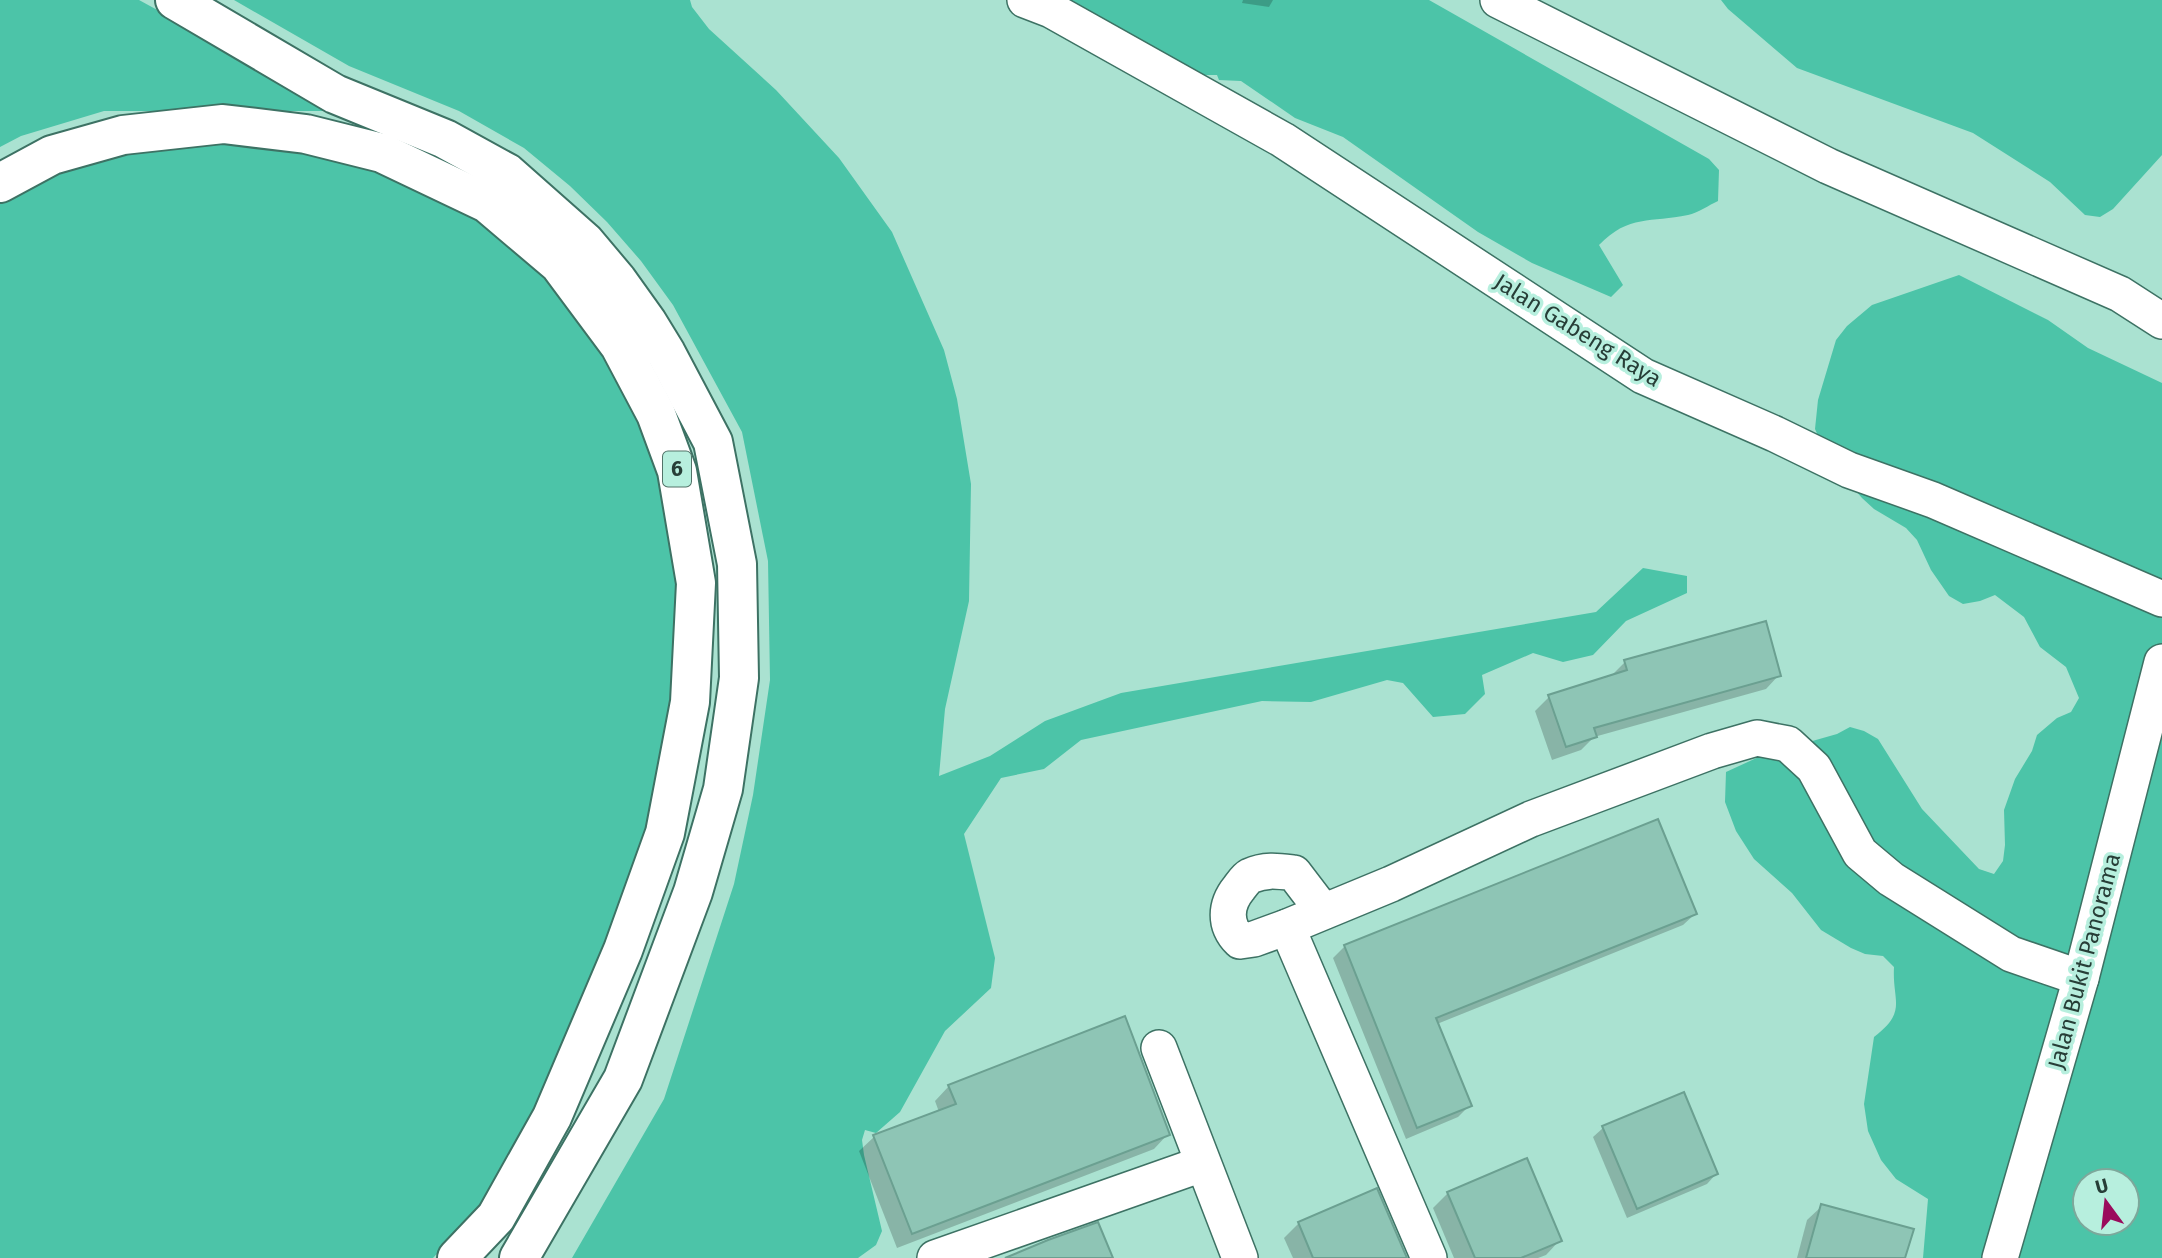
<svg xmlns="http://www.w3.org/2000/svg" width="2162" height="1258" viewBox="0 0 2162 1258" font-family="'Fira Sans',sans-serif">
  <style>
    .green { fill: #4cc4a8; fill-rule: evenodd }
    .shadow { fill: #0003 }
    .building { fill: #8ec5b5; stroke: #6ba091; stroke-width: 2 }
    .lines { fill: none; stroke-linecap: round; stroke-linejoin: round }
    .minor-casing { stroke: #3d7264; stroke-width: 38 }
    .highway-casing { stroke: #3d7264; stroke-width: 42 }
    .minor { stroke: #fff; stroke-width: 35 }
    .highway { stroke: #fff; stroke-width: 38 }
    .labels { text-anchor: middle; stroke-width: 7; stroke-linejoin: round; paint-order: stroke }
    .shield { fill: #b7efde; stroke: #527369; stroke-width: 2 }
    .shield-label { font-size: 21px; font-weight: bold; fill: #273e37 }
    .street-label { font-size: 23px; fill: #273e37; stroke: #b7efde }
  </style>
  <rect width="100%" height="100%" fill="#aae2d1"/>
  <g class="green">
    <polygon points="0,0 139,0 343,111 104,111 21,136 0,147"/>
    <polygon points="234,0 690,0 692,7 709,29 776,90 839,158 892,232 944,350 957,399 971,484 969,601 945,709 939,776 990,756 1045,721 1121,693 1596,612 1643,568 1687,576 1687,593 1626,621 1593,655 1563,662 1533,653 1482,675 1485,694 1465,714 1433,717 1403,683 1387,680 1311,702 1262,701 1081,740 1044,769 1001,778 964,834 995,958 991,988 945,1031 900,1112 876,1133 865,1130 862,1140 864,1155 882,1231 876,1245 858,1258 572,1258 664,1099 734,884 753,795 770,680 768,561 742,432 673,305 641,261 607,222 570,186 524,148 459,111 349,66"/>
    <path d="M1070 0H1429L1709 159 1719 170 1718 201C1709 205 1698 213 1688 215 1651 223 1629 214 1599 245L1623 285 1611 297 1532 263 1478 232 1343 137 1295 118 1241 81 1219 80 1217 75H1197Z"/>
    <polygon points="1721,0 2162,0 2162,155 2113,209 2100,217 2085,215 2050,182 1973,133 1797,68 1728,9"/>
    <polygon points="223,142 303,152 376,169 477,218 546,277 606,355 640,422 660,475 678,584 672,700 648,828 606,944 536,1110 481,1206 433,1258 0,1258 0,204 59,171 127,152"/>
    <path d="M1959 275 2048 320 2088 348 2162 383V1258H1923L1928 1199 1896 1179 1881 1160 1868 1131 1864 1104 1874 1037C1908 1011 1892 1002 1894 967L1883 956 1865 954 1851 948 1821 930 1792 893 1754 859 1736 831 1725 802 1726 772 1763 755 1837 734 1850 727 1864 731 1878 739 1922 809 1979 869 1994 874 2003 861 2005 845 2004 810 2015 779 2032 751 2037 735 2057 718 2071 712 2079 698 2066 667 2040 647 2024 617 1995 595 1980 601 1963 604 1949 596 1931 570 1917 540 1906 528 1874 509 1862 498 1829 460 1815 429 1818 400 1836 340 1847 326 1872 305ZM2085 1181H2127V1223H2085Z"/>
  </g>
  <g class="shadow">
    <polygon points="1243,0 1273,0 1269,7 1242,3"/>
    <polygon points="1625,662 1779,675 1766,689 1594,737 1581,750 1552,760 1535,711 1549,697 1611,676"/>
    <polygon points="1695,914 1683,925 1437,1024 1470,1105 1458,1117 1406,1139 1333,958 1345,946"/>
    <polygon points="949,1086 1168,1134 1154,1149 897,1248 859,1151 874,1137 939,1112 935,1101"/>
    <polygon points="1683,1094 1716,1174 1707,1184 1627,1218 1593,1137 1603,1128"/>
    <polygon points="1448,1193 1560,1240 1546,1255 1538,1258 1454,1258 1433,1208"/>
    <polygon points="1822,1206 1904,1258 1797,1258 1807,1220"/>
    <polygon points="1299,1223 1405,1258 1293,1258 1284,1238"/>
  </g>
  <g class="building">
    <polygon points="1766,621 1781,676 1594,728 1597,737 1566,747 1548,695 1627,670 1624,660"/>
    <polygon points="1658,819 1697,914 1436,1018 1472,1106 1417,1128 1344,945"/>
    <polygon points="1125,1016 1170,1135 912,1234 873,1135 956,1104 948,1085"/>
    <polygon points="1684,1092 1718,1174 1637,1209 1602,1126"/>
    <polygon points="1527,1158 1562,1241 1521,1258 1475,1258 1447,1192"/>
    <polygon points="1377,1188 1407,1258 1313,1258 1298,1222"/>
    <polygon points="1821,1204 1914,1229 1905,1258 1806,1258"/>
    <polygon points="1098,1222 1113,1258 1005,1258 1048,1240"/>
  </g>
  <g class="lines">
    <g class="minor-casing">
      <g id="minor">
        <polyline points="1025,0 1051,10 1283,140 1643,376 1775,434 1849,470 1933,500 2162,599"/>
        <polyline points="1498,0 1828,166 2120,294 2162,321"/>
        <path d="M1323 911 1294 873C1278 871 1265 869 1250 876 1246 878 1242 884 1239 888 1225 905 1224 925 1240 941L1254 939 1287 927 1391 884 1531 819 1712 751 1757 738 1788 744 1814 768 1860 853 1891 879 2011 954 2081 978"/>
        <polyline points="1287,927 1429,1258"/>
        <polyline points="1159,1048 1240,1258"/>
        <polyline points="935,1258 1202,1164"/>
        <polyline points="2000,1258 2081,978 2162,662"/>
      </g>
    </g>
    <g class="highway-casing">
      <g id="highway">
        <polyline points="175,0 335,94 445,139 507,173 585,242 617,280 647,322 666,353 713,442 737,564 739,678 723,789 693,892 623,1079 519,1258"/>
        <polyline points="0,183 52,155 123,135 223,124 306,134 382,153 487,203 559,264 620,346 656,414 677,471 696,583 690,702 665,833 623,950 552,1117 496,1217 457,1258"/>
      </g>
    </g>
    <use href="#minor" class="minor"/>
    <use href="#highway" class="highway"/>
  </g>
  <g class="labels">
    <rect class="shield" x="663" y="451.5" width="28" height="35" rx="5"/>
    <g class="shield-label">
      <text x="677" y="476">6</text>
    </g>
    <g class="street-label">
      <text transform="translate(1578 330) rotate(32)" y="8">Jalan Gabeng Raya</text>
      <text transform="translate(2084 961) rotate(-75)" y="8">Jalan Bukit Panorama</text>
    </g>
  </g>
  <g transform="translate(2106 1202) rotate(345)"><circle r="33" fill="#b7efde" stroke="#7da89b" stroke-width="2"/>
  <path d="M0-5L12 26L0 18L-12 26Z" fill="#9a0b5c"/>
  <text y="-10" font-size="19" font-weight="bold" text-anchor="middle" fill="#273e37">U</text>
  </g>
</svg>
